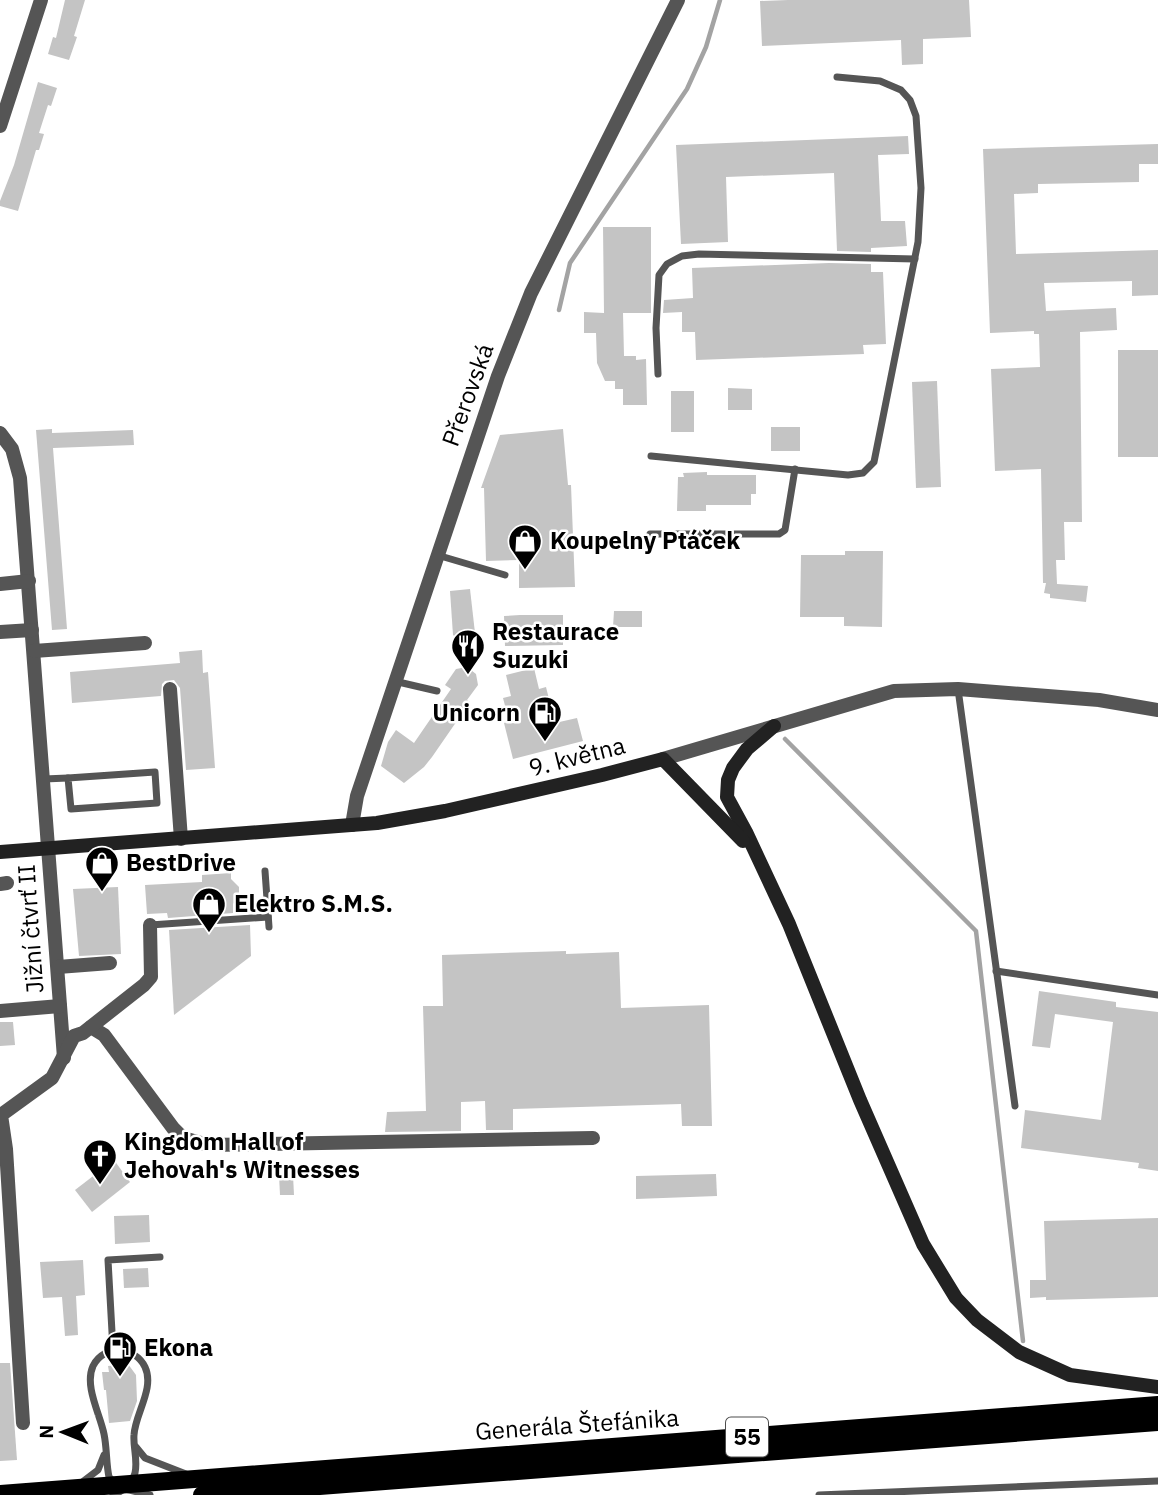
<svg xmlns="http://www.w3.org/2000/svg" width="1158" height="1495" viewBox="0 0 1158 1495" font-family="'IBM Plex Sans',sans-serif">
  <style>
    .lines { fill: none; stroke-linecap: round; stroke-linejoin: round }
    .stream { stroke: #a3a3a3; stroke-width: 4.5 }
    .building { fill: #c4c4c4 }
    .service { stroke: #555; stroke-width: 7 }
    .minor { stroke: #555; stroke-width: 14 }
    .tertiary { stroke: #555; stroke-width: 14 }
    .secondary { stroke: #222; stroke-width: 14 }
    .primary { stroke: #000; stroke-width: 18 }
    .labels { text-anchor: middle; stroke-width: 5; stroke-linejoin: round; paint-order: stroke }
    .shield { fill: #fff; stroke: #4c4c4c; stroke-width: 2 }
    .shield-label { font-size: 23px; font-weight: bold; fill: #000 }
    .street-label { font-size: 24px; fill: #000; stroke: #fff }
    .poi-label { font-size: 24px; font-weight: bold; fill: #000; stroke: #fff; text-anchor: start }
  </style>
  <rect width="100%" height="100%" fill="#fff"/>
  <g class="lines">
    <g class="stream">
      <polyline points="559,310 570,263 687,89 706,47 720,0"/>
      <polyline points="785,739 976,931 1023,1341"/>
    </g>
  </g>
  <g class="building">
    <polygon points="65,0 85,0 74,36 77,37 69,60 48,54 53,37 56,38"/>
    <polygon points="788,0 969,0 971,37 923,39 923,64 902,65 901,40 762,46 760,1"/>
    <polygon points="38,82 57,88 51,106 48,105 39,133 44,134 39,150 36,150 18,211 0,206 0,201 14,165"/>
    <polygon points="908,136 909,154 878,155 881,221 905,221 907,246 871,248 871,252 837,251 834,173 726,177 728,242 681,244 676,145"/>
    <polygon points="1158,144 1158,164 1139,164 1139,182 1038,184 1038,193 1014,194 1016,254 1158,250 1158,295 1132,296 1132,281 1044,283 1046,311 1116,308 1117,330 1080,332 1082,522 1064,522 1065,560 1056,560 1057,584 1088,586 1086,602 1050,598 1050,594 1044,593 1046,583 1043,583 1041,469 995,471 991,369 1040,367 1039,334 1034,334 1034,331 990,333 983,149"/>
    <polygon points="603,227 651,227 651,313 623,313 624,356 636,356 636,360 646,359 647,405 623,405 623,389 615,389 615,381 605,381 597,363 596,333 584,333 584,312 604,313"/>
    <polygon points="829,263 871,264 871,272 883,272 886,344 863,345 864,354 696,360 695,332 682,332 682,312 663,313 664,300 693,298 692,268"/>
    <rect x="1118" y="350" width="40" height="107"/>
    <polygon points="937,381 941,487 916,488 912,382"/>
    <polygon points="728,388 752,389 752,410 728,410"/>
    <rect x="671" y="391" width="23" height="41"/>
    <rect x="771" y="427" width="29" height="24"/>
    <polygon points="52,429 52,433 133,430 134,445 53,448 67,629 52,630 36,430"/>
    <polygon points="563,429 568,485 571,485 575,587 519,588 519,560 486,561 484,488 481,488 500,435"/>
    <polygon points="707,472 707,475 756,475 756,494 751,494 751,505 706,505 706,511 677,511 678,477 684,477 683,473"/>
    <polygon points="845,551 883,551 882,627 844,626 844,617 800,617 801,555 845,555"/>
    <polygon points="470,589 475,633 469,640 460,641 453,635 450,591"/>
    <polygon points="614,611 642,611 642,627 613,627"/>
    <polygon points="520,615 563,615 563,645 505,646 504,616"/>
    <polygon points="202,650 203,673 208,672 215,768 186,770 180,688 174,680 165,681 162,684 161,696 72,703 70,672 180,663 179,652"/>
    <polygon points="467,667 476,674 478,685 467,700 470,702 432,757 424,767 404,783 381,766 388,742 396,730 414,743 451,689 445,685 456,669"/>
    <polygon points="534,668 539,689 546,687 555,723 577,718 583,741 513,759 504,723 509,721 503,698 511,696 506,675"/>
    <polygon points="231,873 231,879 239,887 239,897 233,904 233,913 168,918 167,913 147,914 145,885 202,882 202,875"/>
    <polygon points="118,887 121,954 79,956 73,889"/>
    <polygon points="250,925 251,956 174,1015 169,930"/>
    <polygon points="566,951 566,954 619,952 621,1008 709,1005 712,1126 682,1126 681,1104 513,1109 513,1130 486,1130 485,1101 461,1102 461,1131 385,1132 387,1112 426,1111 423,1006 443,1006 442,955"/>
    <polygon points="1039,991 1116,1002 1116,1007 1158,1012 1158,1171 1138,1168 1139,1163 1021,1148 1025,1110 1101,1120 1113,1022 1055,1014 1050,1048 1032,1046"/>
    <polygon points="0,1022 13,1022 15,1045 0,1046"/>
    <polygon points="114,1160 130,1182 92,1212 75,1190"/>
    <polygon points="716,1174 717,1196 636,1199 636,1176"/>
    <polygon points="279,1175 293,1175 294,1195 280,1195"/>
    <polygon points="149,1215 150,1242 115,1244 114,1216"/>
    <polygon points="1158,1218 1158,1297 1046,1300 1046,1297 1030,1298 1030,1280 1046,1280 1044,1221"/>
    <polygon points="83,1260 85,1295 76,1296 78,1335 65,1336 62,1297 43,1298 40,1262"/>
    <polygon points="148,1268 149,1287 124,1288 123,1269"/>
    <polygon points="0,1363 10,1363 17,1460 0,1461"/>
    <polygon points="128,1364 136,1375 137,1401 130,1421 109,1423 106,1390 104,1390 102,1372 109,1372 108,1366"/>
  </g>
  <g class="lines">
    <g class="service">
      <polyline points="658,374 656,328 659,275 667,264 682,256 699,254 915,259"/>
      <polyline points="651,456 848,475 863,473 874,462 918,242 921,188 916,116 910,100 901,90 880,81 837,77"/>
      <polyline points="650,534 779,534 785,530 795,469"/>
      <polyline points="437,555 505,575"/>
      <polyline points="394,681 437,691"/>
      <polyline points="958,689 1015,1106"/>
      <polygon points="155,772 157,803 71,809 68,778"/>
      <polyline points="44,779 68,778"/>
      <polyline points="265,871 269,927"/>
      <polyline points="150,925 268,917"/>
      <polyline points="996,971 1158,995"/>
      <polyline points="113,1350 108,1260 160,1257"/>
      <polyline points="136,1447 145,1458 186,1474"/>
      <polyline points="81,1483 98,1470 104,1455"/>
      <polyline points="125,1489 150,1495"/>
      <path d="M113 1495C123 1491 132 1484 135 1473 138 1460 133 1448 134 1435 135 1414 155 1388 145 1367 135 1346 104 1344 93 1366 84 1386 100 1414 104 1434 107 1448 106 1463 109 1477L115 1483"/>
      <polyline points="819,1495 1158,1481"/>
    </g>
    <g class="minor">
      <polyline points="0,126 41,0"/>
      <polyline points="0,433 12,449 20,478 64,1058"/>
      <polyline points="0,584 29,581"/>
      <polyline points="0,632 32,630"/>
      <polyline points="34,651 145,643"/>
      <polyline points="170,689 181,839"/>
      <polyline points="352,825 357,796 498,376 531,293 678,0"/>
      <polyline points="0,884 7,883"/>
      <polyline points="58,967 110,963"/>
      <polyline points="0,1011 60,1006"/>
      <polyline points="91,1027 104,1035 173,1128 183,1138 208,1145 593,1138"/>
      <polyline points="23,1423 6,1149 1,1115 52,1078 74,1036 83,1033 144,985 151,977 150,925"/>
    </g>
    <polyline class="tertiary" points="663,759 894,691 958,689 1099,700 1158,710"/>
    <g class="secondary">
      <polyline points="774,726 747,749 733,768 728,780 727,797 746,832 789,924 860,1100 923,1244 956,1298 977,1320 1019,1352 1070,1375 1158,1387"/>
      <polyline points="0,852 377,823 445,811 602,775 663,759 743,841"/>
    </g>
    <g class="primary">
      <polyline points="0,1494 1158,1405"/>
      <polyline points="202,1495 1158,1422"/>
    </g>
  </g>
  <defs>
    <g id="shop-pin" transform="scale(1.75)"><path d="M0 17L-7.5 6A9.5 9.5 0 1 1 7.5 6Z" fill="#000" stroke="#fff"/><path d="M-5-2.5h2.3a2.7 3.5 0 0 1 5.4 0H5L5.5 6h-11ZM-1.5-2.5h3a1.5 2.3 0 0 0-3 0Z" fill="#fff"/></g>
    <g id="restaurant-pin" transform="scale(1.75)"><path d="M0 17L-7.5 6A9.5 9.5 0 1 1 7.5 6Z" fill="#000" stroke="#fff"/><path d="M-5-6h1v4h1v-4h1v4h1v-4h1v5L-1.5 .5V6h-2V.5L-5-1ZM5-6V6H3V1.5H1.5Q1.5-4 5-6Z" fill="#fff"/></g>
    <g id="fuel-pin" transform="scale(1.75)"><path d="M0 17L-7.5 6A9.5 9.5 0 1 1 7.5 6Z" fill="#000" stroke="#fff"/><path d="M-5.5-6h7V0h2V4h1.3V-2.5L3-4.5l.8-.8L6-3V5H2.5V1h-1V6h-7ZM-4.2-4.7v3.2H.2V-4.7Z" fill="#fff"/></g>
    <g id="church-pin" transform="scale(1.75)"><path d="M0 17L-7.5 6A9.5 9.5 0 1 1 7.5 6Z" fill="#000" stroke="#fff"/><path d="M-1.2-6h2.4v3.5h3.3v2.4h-3.3V6h-2.4V-.1h-3.3v-2.4h3.3Z" fill="#fff"/></g>
  </defs>
  <g fill-rule="evenodd">
    <use href="#shop-pin" x="525" y="541"/>
    <use href="#restaurant-pin" x="468" y="646"/>
    <use href="#fuel-pin" x="545" y="713"/>
    <use href="#shop-pin" x="102" y="863"/>
    <use href="#shop-pin" x="209" y="904"/>
    <use href="#church-pin" x="100" y="1156"/>
    <use href="#fuel-pin" x="120" y="1348"/>
  </g>
  <g class="labels">
    <rect class="shield" x="726" y="1417.5" width="42" height="39" rx="5"/>
    <g class="shield-label">
      <text x="747" y="1445">55</text>
    </g>
    <g class="street-label">
      <text transform="translate(468 395) rotate(-70)" y="8">Přerovská</text>
      <text transform="translate(577 757) rotate(-14)" y="8">9. května</text>
      <text transform="translate(31 929) rotate(-94)" y="8">Jižní čtvrť II</text>
      <text transform="translate(577 1425) rotate(-4)" y="8">Generála Štefánika</text>
    </g>
    <g class="poi-label">
      <text x="550" y="549">Koupelny Ptáček</text>
      <text x="492" y="640">Restaurace<tspan x="492" dy="28">Suzuki</tspan></text>
      <text x="520" y="721" text-anchor="end">Unicorn</text>
      <text x="126" y="871">BestDrive</text>
      <text x="234" y="912">Elektro S.M.S.</text>
      <text x="124" y="1150">Kingdom Hall of<tspan x="124" dy="28">Jehovah's Witnesses</tspan></text>
      <text x="144" y="1356">Ekona</text>
    </g>
  </g>
  <g transform="translate(63 1432) rotate(271)" stroke="#ffffff" stroke-width="5" paint-order="stroke">
  <path d="M0-5L12 26L0 18L-12 26Z" fill="#000000"/>
  <text y="-10" font-size="19" font-weight="bold" text-anchor="middle" fill="#000000">N</text>
  </g>
</svg>
